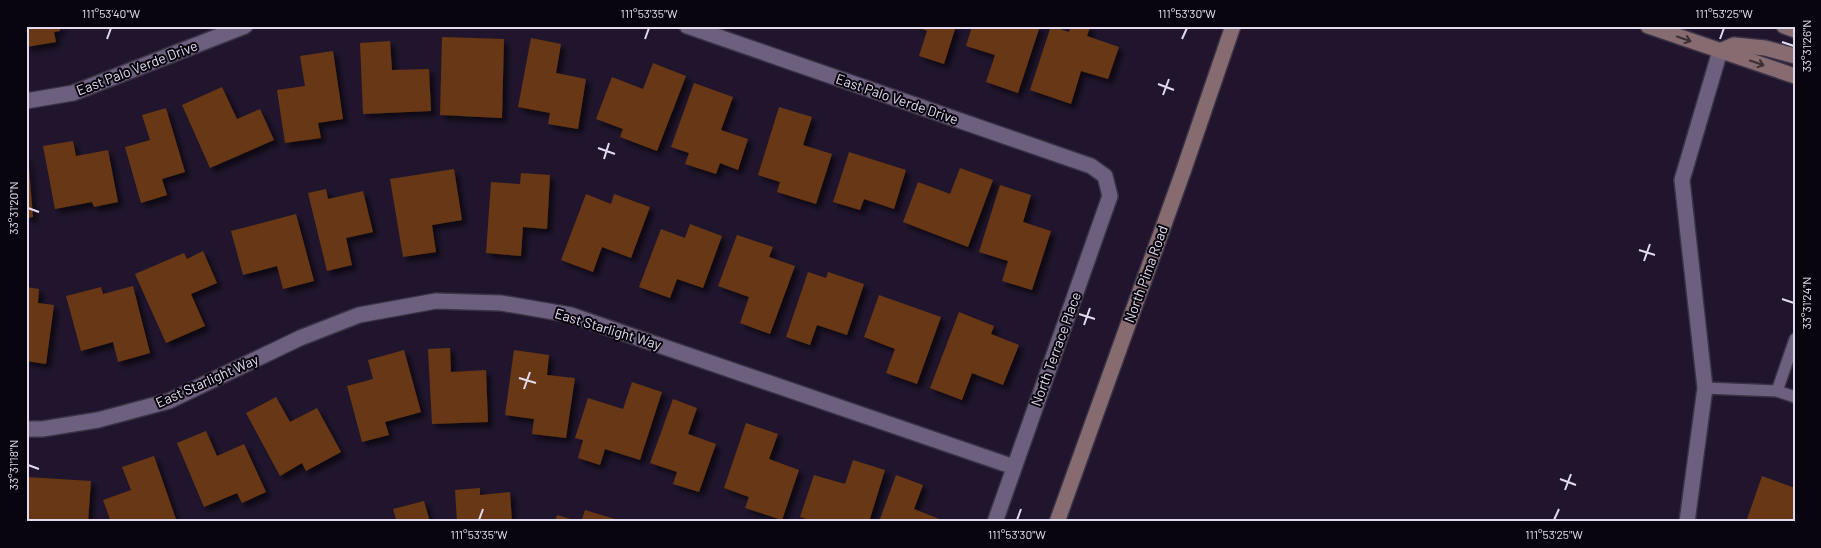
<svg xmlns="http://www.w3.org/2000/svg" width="1821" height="548" viewBox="0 0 1821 548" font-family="Barlow,sans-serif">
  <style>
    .building { fill: #673813; filter: url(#shadow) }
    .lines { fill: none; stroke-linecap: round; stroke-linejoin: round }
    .lane-casing { stroke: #3a3245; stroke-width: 14 }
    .street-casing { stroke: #3a3245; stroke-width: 18 }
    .secondary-casing { stroke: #3a3245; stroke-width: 18 }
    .lane { stroke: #6d607f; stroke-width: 11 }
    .street { stroke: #6d607f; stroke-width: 15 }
    .secondary { stroke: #866c71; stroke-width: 15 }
    .oneway { stroke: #3a2e35 }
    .ticks { fill: none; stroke: #e2dbed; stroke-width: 2 }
    .labels { text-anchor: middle; stroke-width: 4; stroke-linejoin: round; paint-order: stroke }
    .street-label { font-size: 14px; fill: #e2dbed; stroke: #07040d }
    .neatline { fill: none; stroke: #e2dbed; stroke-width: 2 }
    .ticks-label { font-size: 12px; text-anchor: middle; fill: #e2dbed }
  </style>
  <defs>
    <filter id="shadow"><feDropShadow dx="4.5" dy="4.5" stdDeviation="2.5" flood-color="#0009"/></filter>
  </defs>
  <rect width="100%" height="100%" fill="#20152d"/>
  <g class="building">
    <polygon points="26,26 60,26 60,31 54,32 56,42 26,47"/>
    <polygon points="956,26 944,64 919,56 927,31 915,26"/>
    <polygon points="972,26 1040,26 1018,93 986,82 995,55 966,46"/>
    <polygon points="1051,26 1069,32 1071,26 1088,26 1090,27 1087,36 1119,47 1108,79 1081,71 1071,104 1030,90"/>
    <polygon points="442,37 504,39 502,118 440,115"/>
    <polygon points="531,38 561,44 556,73 586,79 578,129 548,124 550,113 518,107"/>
    <polygon points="390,41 392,70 429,69 431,111 363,114 360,43"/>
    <polygon points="333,51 343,119 318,123 321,138 285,143 277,90 305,86 300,56"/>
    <polygon points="653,63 686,76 657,151 620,137 623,129 596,119 612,77 643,89"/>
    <polygon points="694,83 733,97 721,130 748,139 738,170 720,163 716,174 685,164 689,153 671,147"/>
    <polygon points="222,87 237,119 260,109 274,140 210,168 182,105"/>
    <polygon points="779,107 812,117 803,145 832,154 816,204 777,192 780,182 758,175"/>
    <polygon points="166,108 185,172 162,179 167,195 141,203 125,147 150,140 142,115"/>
    <polygon points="73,141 76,156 108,150 118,202 94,207 92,202 55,209 43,146"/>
    <polygon points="849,152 906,170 894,209 864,199 860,210 833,202"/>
    <polygon points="26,156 28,156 33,217 26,218"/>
    <polygon points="960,168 993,180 968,247 903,222 918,182 950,194"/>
    <polygon points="454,169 462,220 432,225 436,252 403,257 390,179"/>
    <polygon points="521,173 550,175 547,229 523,227 521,256 486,253 491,182 520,184"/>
    <polygon points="1000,185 1031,195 1023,222 1051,231 1032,290 1002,281 1008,261 979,252"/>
    <polygon points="326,189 328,199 363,191 373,232 346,238 352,265 327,271 308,193"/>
    <polygon points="586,194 611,204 614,194 650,207 631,258 602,247 593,272 561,260"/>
    <polygon points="296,214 314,281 283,289 277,266 243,275 231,231"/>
    <polygon points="690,224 722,236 703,288 677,279 670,298 639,287 661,229 685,238"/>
    <polygon points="737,235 773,247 769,257 795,266 770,334 740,323 749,297 718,286"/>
    <polygon points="203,251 217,283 191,294 205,326 166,343 135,274 184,253 187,259"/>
    <polygon points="808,272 826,278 828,272 864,284 847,335 817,325 810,345 786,337"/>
    <polygon points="133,286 150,353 118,362 113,342 81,351 66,296 101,287 103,294"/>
    <polygon points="26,287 39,289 38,303 54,305 46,364 26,361"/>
    <polygon points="879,295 941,317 917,384 886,373 895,349 864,337"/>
    <polygon points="959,312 994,326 991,334 1019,345 1003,385 972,373 962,400 930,388"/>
    <polygon points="450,348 451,372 486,370 488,422 432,424 428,349"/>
    <polygon points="404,350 421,412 385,422 389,435 362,442 347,386 373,379 368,360"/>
    <polygon points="514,350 549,355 547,375 575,378 566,438 532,434 534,419 505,415"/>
    <polygon points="632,382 662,392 640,460 605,449 600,465 578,458 583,440 575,438 588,398 623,409"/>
    <polygon points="276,397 290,422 317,408 341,452 306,471 302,463 280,476 246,413"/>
    <polygon points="673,399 697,408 688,434 716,444 699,492 673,484 677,472 650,463"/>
    <polygon points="746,423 778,434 769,459 799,470 782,520 745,508 749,497 724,488"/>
    <polygon points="206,431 217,456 244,444 266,492 242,503 237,493 204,507 177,443"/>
    <polygon points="154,456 177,522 111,522 103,500 131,490 122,467"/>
    <polygon points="853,460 885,470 869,522 817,522 800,517 814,475 845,484"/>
    <polygon points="896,475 923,485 914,509 947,522 879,522"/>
    <polygon points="1762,476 1795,488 1795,522 1746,522"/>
    <polygon points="26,477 91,481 88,522 26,522"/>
    <polygon points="480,488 480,495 510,492 512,522 457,522 455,490"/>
    <polygon points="424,501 430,522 389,522 396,519 393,509"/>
    <polygon points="585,510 615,519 614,522 581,522"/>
    <polygon points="557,515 577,521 577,522 555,522"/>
  </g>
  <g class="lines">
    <g class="lane-casing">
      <g id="lane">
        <polyline points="1705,388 1777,391 1795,397"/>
        <polyline points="1777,391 1795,339"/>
      </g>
    </g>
    <g class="street-casing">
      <g id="street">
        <polyline points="687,26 1091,166 1105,176 1110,196 995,522"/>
        <polyline points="26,101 73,93 245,26"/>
        <polyline points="26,429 42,429 98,420 169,401 300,338 359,315 436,301 501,303 571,315 1014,467"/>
        <polyline points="1687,522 1705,388 1682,180 1720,51"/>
      </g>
    </g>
    <g class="secondary-casing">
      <g id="secondary">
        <polyline points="1648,26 1795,76"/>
        <polyline points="1784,26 1795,30"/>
        <polyline points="1720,51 1734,45 1765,48 1795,56"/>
        <polyline points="1057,522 1184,169 1233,26"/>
      </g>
    </g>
    <use href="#lane" class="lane"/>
    <use href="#street" class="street"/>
    <use href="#secondary" class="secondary"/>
  </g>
  <defs><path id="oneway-shaft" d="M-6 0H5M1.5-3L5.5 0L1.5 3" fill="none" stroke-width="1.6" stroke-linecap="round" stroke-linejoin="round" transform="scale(1.25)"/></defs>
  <g class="oneway">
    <use href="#oneway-shaft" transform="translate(1684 39) rotate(19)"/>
    <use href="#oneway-shaft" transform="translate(1757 63) rotate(19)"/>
  </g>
  <path class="ticks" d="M107 39 111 28M645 39 649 28M1182 39 1187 28M1720 39 1724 28M1782 42 1794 46M1158 84 1174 90M1163 95 1169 79M598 148 615 154M604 159 609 143M28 208 39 212M1639 250 1655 255M1644 261 1650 244M1782 299 1794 303M1079 314 1095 319M1084 325 1090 308M519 378 536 383M524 389 530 372M28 465 39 469M1560 479 1576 485M1565 490 1571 474M479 520 483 509M1017 520 1021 509M1554 520 1559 509"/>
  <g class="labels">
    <g class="street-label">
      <text transform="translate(137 68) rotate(-21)" y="5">East Palo Verde Drive</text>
      <text transform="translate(897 99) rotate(19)" y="5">East Palo Verde Drive</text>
      <text transform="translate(1146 274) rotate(-70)" y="5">North Pima Road</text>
      <text transform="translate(608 329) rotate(17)" y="5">East Starlight Way</text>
      <text transform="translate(1056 349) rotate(-70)" y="5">North Terrace Place</text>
      <text transform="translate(207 381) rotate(-24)" y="5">East Starlight Way</text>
    </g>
  </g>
  <rect width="1821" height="548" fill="none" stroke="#07040d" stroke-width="55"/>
  <rect x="28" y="28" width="1766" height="492" class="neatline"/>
  <g class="ticks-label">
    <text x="111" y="18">111°53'40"W</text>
    <text x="649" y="18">111°53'35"W</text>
    <text x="1187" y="18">111°53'30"W</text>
    <text x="1724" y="18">111°53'25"W</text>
    <text transform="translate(1807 46) rotate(-90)" y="4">33°31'26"N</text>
    <text transform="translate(14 208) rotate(-90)" y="4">33°31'20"N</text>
    <text transform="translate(1807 303) rotate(-90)" y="4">33°31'24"N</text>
    <text transform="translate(14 465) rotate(-90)" y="4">33°31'18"N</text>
    <text x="479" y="539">111°53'35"W</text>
    <text x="1017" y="539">111°53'30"W</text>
    <text x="1554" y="539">111°53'25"W</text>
  </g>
</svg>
